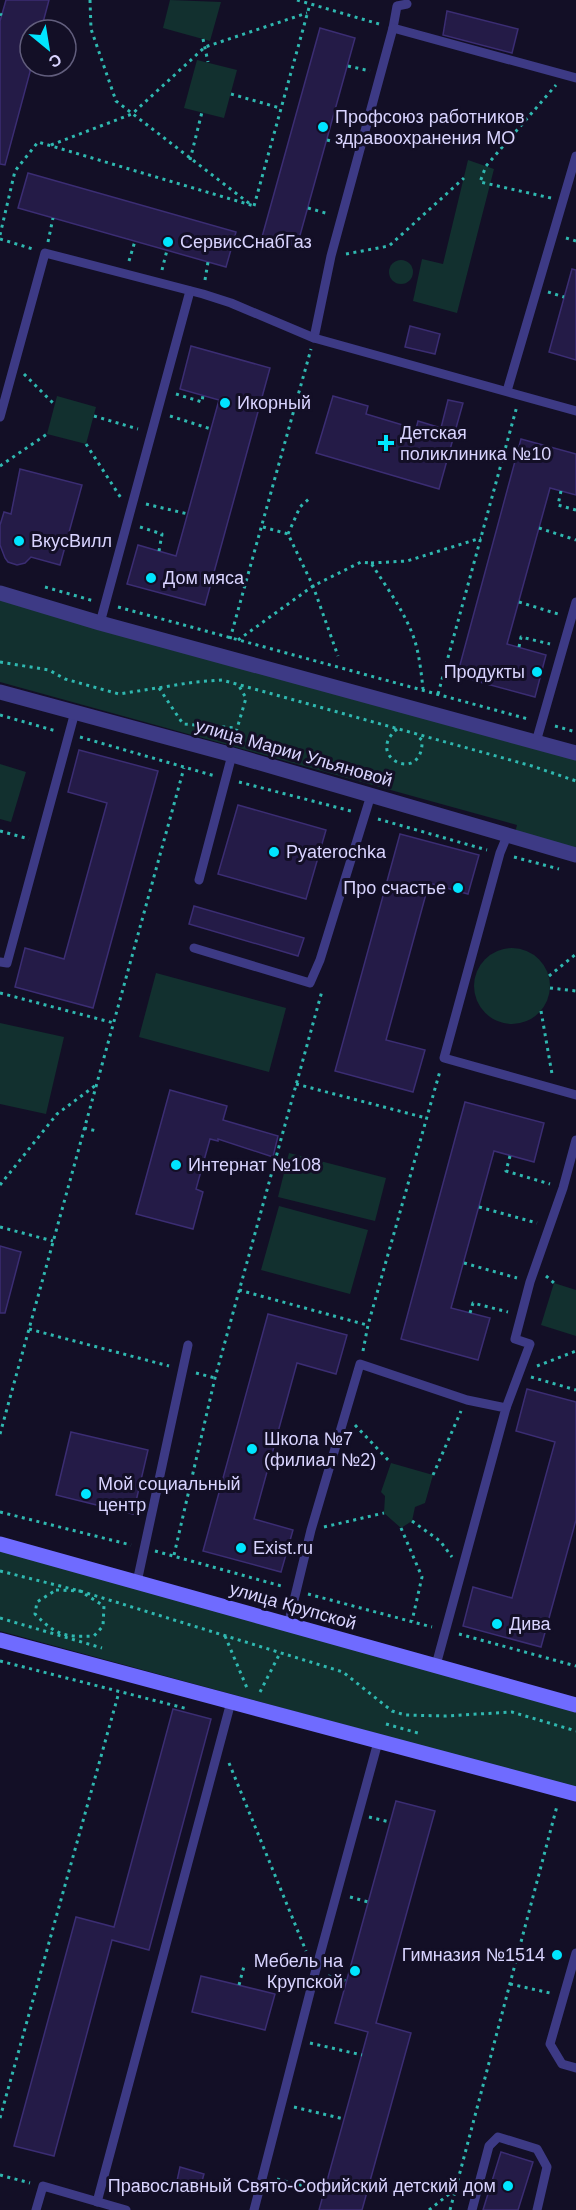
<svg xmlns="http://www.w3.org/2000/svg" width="576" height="2210" viewBox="0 0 576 2210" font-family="Arial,sans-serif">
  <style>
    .green { fill: #12302f }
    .building { fill: #241b47; stroke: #3b2d73; stroke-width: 1.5 }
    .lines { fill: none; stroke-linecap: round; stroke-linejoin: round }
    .path { stroke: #2fb8b0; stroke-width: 3; stroke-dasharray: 3 4.5; stroke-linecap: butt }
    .lane { stroke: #3d3a85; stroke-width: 9 }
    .street { stroke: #3d3a85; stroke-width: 15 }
    .secondary { stroke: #6f6bff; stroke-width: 15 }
    .poi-dot { fill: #00e5ff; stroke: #130f26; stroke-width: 2 }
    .labels { text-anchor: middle; stroke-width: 6; stroke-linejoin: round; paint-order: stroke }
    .poi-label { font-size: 18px; fill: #d9d4ff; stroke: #130f26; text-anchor: start }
    .street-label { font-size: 18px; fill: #d9d4ff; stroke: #130f26 }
  </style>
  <rect width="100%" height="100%" fill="#130f26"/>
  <g class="green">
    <polygon points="170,0 221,2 210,41 163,28"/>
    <polygon points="197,60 237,70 224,118 184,108"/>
    <polygon points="468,160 494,169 457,313 413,301 422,259 443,264"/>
    <circle cx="401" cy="272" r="12"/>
    <polygon points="57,396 96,407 86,444 47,434"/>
    <polygon points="0,597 576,757 576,849 515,833 517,825 0,682"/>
    <polygon points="0,764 26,772 11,822 0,819"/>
    <circle cx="512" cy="986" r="38"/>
    <polygon points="156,973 286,1008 269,1072 139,1037"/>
    <polygon points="0,1023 64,1037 46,1114 0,1104"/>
    <polygon points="289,1153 386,1178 375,1221 278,1197"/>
    <polygon points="279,1206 368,1230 350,1294 261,1270"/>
    <polygon points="554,1283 576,1290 576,1336 541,1325"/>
    <polygon points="391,1463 433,1475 425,1503 415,1507 412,1521 401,1528 384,1513 385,1496 381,1492"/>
    <polygon points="0,1550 576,1711 576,1788 0,1631"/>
  </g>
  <g class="building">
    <polygon points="6,0 49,0 41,30 30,30 30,72 5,165 0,164 0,21"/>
    <polygon points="447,11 518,29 512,53 443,35"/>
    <polygon points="320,28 355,38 297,246 262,237"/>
    <polygon points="28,173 236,232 226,267 18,208"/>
    <polygon points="572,269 576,270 576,360 549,352"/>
    <polygon points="410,326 440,334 435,354 405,347"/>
    <polygon points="191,346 270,368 205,605 127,584 138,545 176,556 219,400 180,389"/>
    <polygon points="333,396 368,406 366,414 416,429 418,421 441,428 448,400 463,403 439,489 316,453"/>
    <polygon points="521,439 576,454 576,495 550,488 507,644 546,655 535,697 457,676"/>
    <polygon points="20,469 82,485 60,565 31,557 25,563 17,565 8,562 5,558 0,545 0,525 4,512 11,514"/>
    <polygon points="79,750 158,771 93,1008 15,987 25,948 64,959 107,803 68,792"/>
    <polygon points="238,805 326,830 306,899 218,874"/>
    <polygon points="400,834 479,855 468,894 429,883 386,1040 425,1050 413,1092 335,1071"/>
    <polygon points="194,906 304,938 298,956 189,924"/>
    <polygon points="170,1090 227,1106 223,1120 278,1136 273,1157 218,1139 218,1141 210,1139 196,1189 203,1192 193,1229 136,1214"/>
    <polygon points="465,1102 544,1123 534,1162 494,1151 451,1308 490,1318 478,1360 401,1339"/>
    <polygon points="0,1246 21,1252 5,1313 0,1313"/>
    <polygon points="268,1314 347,1335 336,1374 297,1363 254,1519 293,1530 281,1572 203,1551"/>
    <polygon points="527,1389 576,1402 576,1520 541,1647 463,1626 473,1587 512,1598 555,1442 516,1431"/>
    <polygon points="71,1432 148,1450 133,1514 56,1495"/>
    <polygon points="173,1709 211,1719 149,1950 112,1940 54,2156 14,2146 76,1917 114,1927"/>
    <polygon points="396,1801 435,1811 376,2023 411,2033 362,2210 319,2210 368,2032 335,2023"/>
    <polygon points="201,1976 275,1994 265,2030 192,2012"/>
    <polygon points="501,2152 533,2162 518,2210 483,2210"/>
    <polygon points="180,2167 204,2174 200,2188 177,2181"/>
  </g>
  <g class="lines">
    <g class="path">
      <polyline points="90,0 91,29 116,101 250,204"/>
      <polyline points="297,0 379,24"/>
      <polyline points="0,14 2,15"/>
      <polyline points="203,39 208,62"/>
      <polyline points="348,66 370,71"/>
      <polyline points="231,94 280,108"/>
      <polyline points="327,140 349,145"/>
      <polyline points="51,145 132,114 205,47 307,13"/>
      <polyline points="190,160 202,112"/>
      <polyline points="551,198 480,182 486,166 556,85"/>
      <polyline points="254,206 310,4"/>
      <polyline points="308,208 329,214"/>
      <polyline points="0,235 15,171 38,142 254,206"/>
      <polyline points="566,238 576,241"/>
      <polyline points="0,239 33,249"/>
      <polyline points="48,242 53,218"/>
      <polyline points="346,254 389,246 464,178"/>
      <polyline points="129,261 135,241"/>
      <polyline points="162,270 167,250"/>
      <polyline points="205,280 208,262"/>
      <polyline points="548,292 564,297"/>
      <polyline points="24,374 55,405"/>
      <polyline points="176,394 202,402 203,395"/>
      <polyline points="94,416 138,429"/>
      <polyline points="170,416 211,429"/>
      <polyline points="86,444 121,498"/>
      <polyline points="0,466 47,434"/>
      <polyline points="561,491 558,505 576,510"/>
      <polyline points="146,504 188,514"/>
      <polyline points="140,527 162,534 159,551"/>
      <polyline points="263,527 288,534 313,586 338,656"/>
      <polyline points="539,528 576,540"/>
      <polyline points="288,534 300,507 311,497"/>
      <polyline points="371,563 407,561 481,538"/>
      <polyline points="45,587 94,601"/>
      <polyline points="519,602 558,614"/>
      <polyline points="118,607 528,719"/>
      <polyline points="230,639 311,349"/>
      <path d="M238 640 313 586 361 562 371 563C385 585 402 608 412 633 419 650 421 671 423 689"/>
      <polyline points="519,647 521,637 550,644"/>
      <polyline points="0,662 49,670 65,679 119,694 195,682 222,680 532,766 576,781"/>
      <polyline points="159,688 183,724 237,728"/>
      <polyline points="438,694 517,406"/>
      <polyline points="0,715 56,731"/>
      <polyline points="555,726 576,732"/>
      <path d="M397 729C363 758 424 785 422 740L417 736"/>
      <polyline points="80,737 215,776"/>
      <polyline points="234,739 246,698 239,686"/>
      <polyline points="239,782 351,811"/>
      <polyline points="378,819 487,850"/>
      <polyline points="0,831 29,839"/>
      <polyline points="514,857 559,869"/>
      <polyline points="549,976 576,954"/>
      <polyline points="550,988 576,991"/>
      <polyline points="0,993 114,1023"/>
      <polyline points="541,1011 552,1074"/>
      <polyline points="296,1084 426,1118"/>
      <polyline points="84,1128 97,1131"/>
      <polyline points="510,1156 506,1171 550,1184"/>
      <polyline points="0,1185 57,1114 96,1085"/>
      <polyline points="479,1207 537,1223"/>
      <polyline points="0,1227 53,1241"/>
      <polyline points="464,1263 517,1278"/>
      <polyline points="546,1276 554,1283"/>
      <polyline points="239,1290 367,1325"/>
      <polyline points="470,1313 473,1303 508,1312"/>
      <polyline points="29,1329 169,1366"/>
      <polyline points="363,1351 368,1325 440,1071"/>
      <polyline points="537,1366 576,1351"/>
      <polyline points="196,1373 215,1378"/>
      <polyline points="531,1377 576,1390"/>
      <polyline points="355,1425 391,1463"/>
      <polyline points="0,1434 184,768"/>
      <polyline points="433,1475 461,1411"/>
      <polyline points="0,1512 131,1545"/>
      <polyline points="412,1521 440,1541 452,1557"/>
      <polyline points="324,1527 384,1513"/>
      <polyline points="401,1528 422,1577 412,1621"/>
      <polyline points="155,1551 285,1587"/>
      <polyline points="174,1555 215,1378 322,991"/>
      <polyline points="0,1571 80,1591 343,1672 392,1711 405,1715 445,1716 512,1712 576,1731"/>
      <path d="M56 1590 80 1591 104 1606 103 1626 94 1636C64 1637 57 1636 35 1614L37 1602Z"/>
      <polyline points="308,1594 432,1627"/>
      <polyline points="0,1618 102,1648"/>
      <polyline points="459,1634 576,1666"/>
      <polyline points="225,1636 247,1688"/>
      <polyline points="0,1661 188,1709"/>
      <polyline points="260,1692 280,1653"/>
      <polyline points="386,1724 418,1733"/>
      <polyline points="229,1763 306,1951"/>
      <polyline points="369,1817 390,1822"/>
      <polyline points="350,1897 368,1902"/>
      <polyline points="328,1976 346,1981"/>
      <polyline points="510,1984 550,1993"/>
      <polyline points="239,1985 244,1966"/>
      <polyline points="310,2043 362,2055"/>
      <polyline points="294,2107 344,2119"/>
      <polyline points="0,2118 119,1692"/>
      <polyline points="0,2175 30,2183"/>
      <polyline points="277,2179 324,2191"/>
      <polyline points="429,2210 453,2191"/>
      <polyline points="450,2210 557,1806"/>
    </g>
    <g class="lane">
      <polyline points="393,28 397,6 407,4"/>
      <polyline points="314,338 331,256 393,28 576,78"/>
      <polyline points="507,391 576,156"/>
      <polyline points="0,417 45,253 203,294 231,303 314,338 576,411"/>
      <polyline points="100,623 190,291"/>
      <polyline points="536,742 576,602"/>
      <polyline points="507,836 500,853 444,1058 576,1095"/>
      <polyline points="199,880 232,755"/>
      <polyline points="194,948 310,983 320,960 371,795"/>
      <polyline points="0,962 7,963 75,712"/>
      <polyline points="506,1408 530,1344 515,1339 530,1282 563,1188 576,1140"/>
      <polyline points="137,1582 188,1345"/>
      <polyline points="288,1625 311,1530 360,1364 467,1400 506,1408 436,1665"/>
      <polyline points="576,1953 550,2044 562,2064 576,2068"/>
      <polyline points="97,2202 231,1702"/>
      <polyline points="36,2210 43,2186 126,2210"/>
      <polyline points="254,2210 315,1973 378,1742"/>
      <polyline points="472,2210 489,2146 498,2137 537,2149 547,2167 537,2210"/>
    </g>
    <g class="street">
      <polyline points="0,593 100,623 576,753"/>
      <polyline points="0,692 229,754 576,855"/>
    </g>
    <g class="secondary">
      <polyline points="0,1544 576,1705"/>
      <polyline points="0,1640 576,1794"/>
    </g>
  </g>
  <g class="poi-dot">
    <circle cx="323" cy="127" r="6"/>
    <circle cx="168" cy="242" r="6"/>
    <circle cx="225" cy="403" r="6"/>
    <path d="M383 434h6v6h6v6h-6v6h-6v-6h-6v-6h6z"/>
    <circle cx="19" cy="541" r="6"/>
    <circle cx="151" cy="578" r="6"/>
    <circle cx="537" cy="672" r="6"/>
    <circle cx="274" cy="852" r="6"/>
    <circle cx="458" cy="888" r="6"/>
    <circle cx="176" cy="1165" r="6"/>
    <circle cx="252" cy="1449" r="6"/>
    <circle cx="86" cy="1494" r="6"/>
    <circle cx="241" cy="1548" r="6"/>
    <circle cx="497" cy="1624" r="6"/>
    <circle cx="557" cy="1955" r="6"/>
    <circle cx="355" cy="1971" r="6"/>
    <circle cx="508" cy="2186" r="6"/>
  </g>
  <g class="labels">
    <g class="poi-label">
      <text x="335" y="123">Профсоюз работников<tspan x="335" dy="21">здравоохранения МО</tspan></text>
      <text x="180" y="248">СервисСнабГаз</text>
      <text x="237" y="409">Икорный</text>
      <text x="400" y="439">Детская<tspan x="400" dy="21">поликлиника №10</tspan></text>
      <text x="31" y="547">ВкусВилл</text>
      <text x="163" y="584">Дом мяса</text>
      <text x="525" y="678" text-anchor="end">Продукты</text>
      <text x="286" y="858">Pyaterochka</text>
      <text x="446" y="894" text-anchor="end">Про счастье</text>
      <text x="188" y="1171">Интернат №108</text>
      <text x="264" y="1445">Школа №7<tspan x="264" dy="21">(филиал №2)</tspan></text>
      <text x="98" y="1490">Мой социальный<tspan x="98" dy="21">центр</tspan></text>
      <text x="253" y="1554">Exist.ru</text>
      <text x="509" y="1630">Дива</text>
      <text x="545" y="1961" text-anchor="end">Гимназия №1514</text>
      <text x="343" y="1967" text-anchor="end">Мебель на<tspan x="343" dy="21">Крупской</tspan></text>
      <text x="496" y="2192" text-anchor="end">Православный Свято-Софийский детский дом</text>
    </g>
    <g class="street-label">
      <text transform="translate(294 753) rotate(16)" y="6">улица Марии Ульяновой</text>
      <text transform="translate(293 1606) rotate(16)" y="6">улица Крупской</text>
    </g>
  </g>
  <g transform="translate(48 48) rotate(150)"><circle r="28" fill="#130f26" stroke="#625e7d" stroke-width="1.5"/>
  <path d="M0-4.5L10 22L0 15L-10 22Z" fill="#00e5ff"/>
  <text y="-9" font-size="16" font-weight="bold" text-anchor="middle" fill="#d9d4ff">С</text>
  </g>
</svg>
